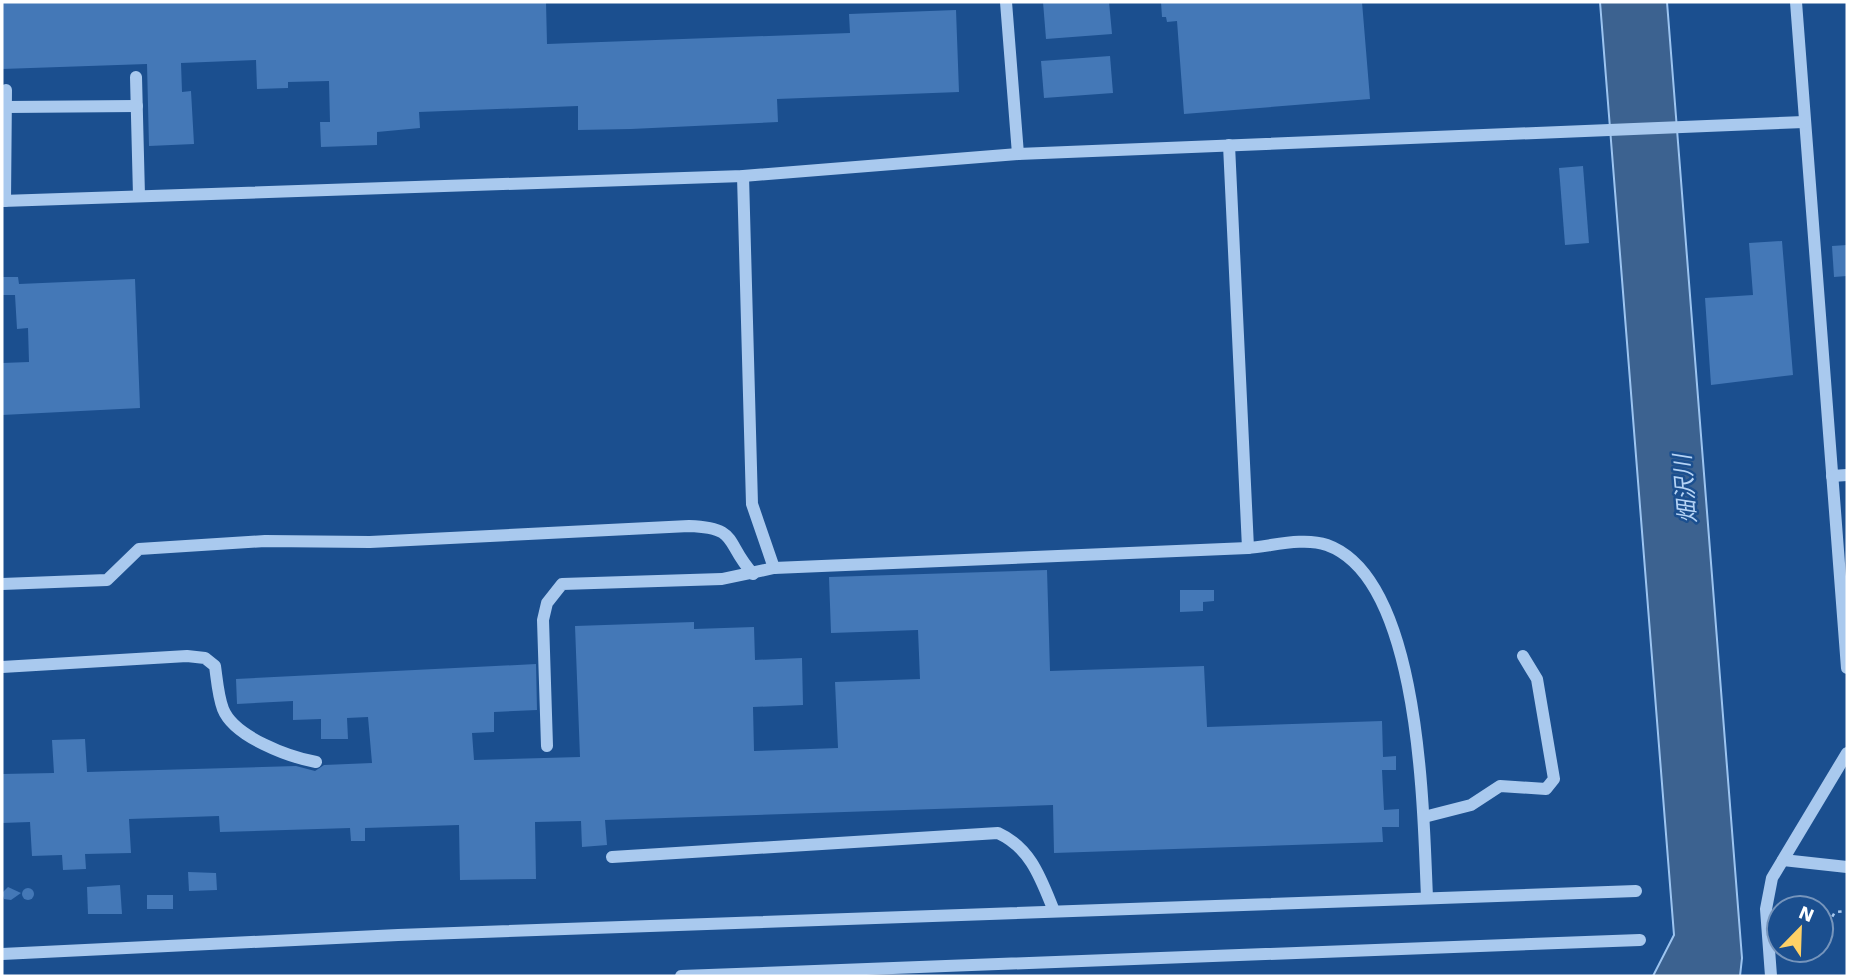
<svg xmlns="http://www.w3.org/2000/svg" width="1849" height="978" viewBox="0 0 1849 978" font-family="'Work Sans','Noto Sans JP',sans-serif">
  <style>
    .water { fill: #3c6290; stroke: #9cc4f0; stroke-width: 2 }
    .building { fill: #4478b7 }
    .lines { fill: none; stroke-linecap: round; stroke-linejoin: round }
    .path { stroke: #a9c9ee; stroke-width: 2.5; stroke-dasharray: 3.5 5; stroke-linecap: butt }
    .minor { stroke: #a9c9ee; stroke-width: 12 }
    .labels { text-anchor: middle; stroke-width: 5; stroke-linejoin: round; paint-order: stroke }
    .water-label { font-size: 23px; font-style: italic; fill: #b5d3f5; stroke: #1b4f8f }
  </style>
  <rect width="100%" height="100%" fill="#1b4f8f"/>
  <polygon class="water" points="1600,2 1667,2 1742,958 1740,976 1653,976 1674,935"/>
  <g class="building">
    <polygon points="2,2 546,2 547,44 850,33 849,14 956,10 959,92 777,99 778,122 631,129 578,130 578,106 419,112 420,128 377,132 377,145 321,147 320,122 330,122 329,81 288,82 288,88 257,89 256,60 181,63 182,92 191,91 194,144 149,146 147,64 2,69"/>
    <polygon points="1043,2 1109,2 1112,34 1046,39"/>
    <polygon points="1161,2 1362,2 1370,99 1184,114 1177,21 1167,22 1166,17 1162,17"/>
    <polygon points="1110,56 1113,93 1044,98 1041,61"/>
    <polygon points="1583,166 1589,243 1565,245 1559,168"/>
    <polygon points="1782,241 1793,375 1711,385 1705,298 1753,295 1749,243"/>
    <polygon points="1847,245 1847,276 1834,277 1832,246"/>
    <polygon points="2,277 18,277 19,284 135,279 140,408 2,415 2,363 29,362 28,328 17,329 15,295 2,295"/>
    <polygon points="1047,570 1050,671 1204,666 1207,727 1382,721 1383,757 1396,756 1396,770 1382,770 1384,810 1399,809 1399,827 1382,827 1383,842 1054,853 1053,805 605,820 607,845 582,847 581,821 535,822 536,879 460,880 459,825 365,828 365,841 351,841 350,828 220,832 219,816 129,819 131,853 85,854 86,869 63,870 62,855 32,856 30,822 2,823 2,774 54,773 52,740 85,739 87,772 296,766 315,771 324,765 372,763 368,717 347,718 348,739 321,739 321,719 293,720 293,701 237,704 236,679 536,664 537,710 494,712 494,732 472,733 474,760 580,757 575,626 694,622 694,629 754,627 755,660 802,658 803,705 753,707 754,751 838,748 835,682 920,679 918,630 831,633 829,577"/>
    <polygon points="1180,590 1214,590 1214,601 1203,602 1203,611 1180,612"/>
    <polygon points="188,872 216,873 217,890 189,891"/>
    <polygon points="120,885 122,914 88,914 87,887"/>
    <polygon points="8,887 21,893 11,900 4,899 2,893"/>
    <circle cx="28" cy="894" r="6"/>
    <rect x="147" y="895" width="26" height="14"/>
  </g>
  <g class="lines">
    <polyline class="path" points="1828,924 1835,912 1847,911"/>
    <g class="minor">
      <polyline points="1006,2 1018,154"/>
      <polyline points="1796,2 1847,668"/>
      <polyline points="136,77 139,196"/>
      <polyline points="6,107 137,106"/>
      <polyline points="1229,145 1248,548"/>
      <polyline points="743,176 752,504 774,568"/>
      <polyline points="2,201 743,176 1018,154 1804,122"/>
      <polyline points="5,201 6,90"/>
      <polyline points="1832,476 1847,475"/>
      <path d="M2 584 107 580 139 549 265 541 370 542 689 526C740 528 724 542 753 574"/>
      <path d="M2 667 187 656 205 658 215 666C217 680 218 696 223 709 234 737 289 757 316 762"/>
      <path d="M547 746 543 620 547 603 562 584 722 579 774 568 1248 548C1272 546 1304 537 1327 545 1422 579 1423 814 1427 897"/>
      <polyline points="1424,817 1471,805 1500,786 1546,789 1554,779 1537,679 1523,656"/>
      <path d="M612 857 998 833C1031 848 1041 879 1054 911"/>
      <polyline points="1783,860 1847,867"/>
      <polyline points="2,954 398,935 1636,891"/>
      <polyline points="681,976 1640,940"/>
      <polyline points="1771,976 1766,909 1772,878 1847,753"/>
    </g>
  </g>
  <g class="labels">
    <g class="water-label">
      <text transform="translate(1685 489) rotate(-95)" y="8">畑沢川</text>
    </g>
  </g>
  <rect width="1849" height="978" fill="none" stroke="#ffffff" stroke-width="7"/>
  <g transform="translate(1800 929) rotate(23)"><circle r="33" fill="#1b4f8f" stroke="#7695bc" stroke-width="2"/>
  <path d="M0-5L12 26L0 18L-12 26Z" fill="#ffd166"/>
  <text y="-10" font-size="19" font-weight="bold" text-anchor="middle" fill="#ffffff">N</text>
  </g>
</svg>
